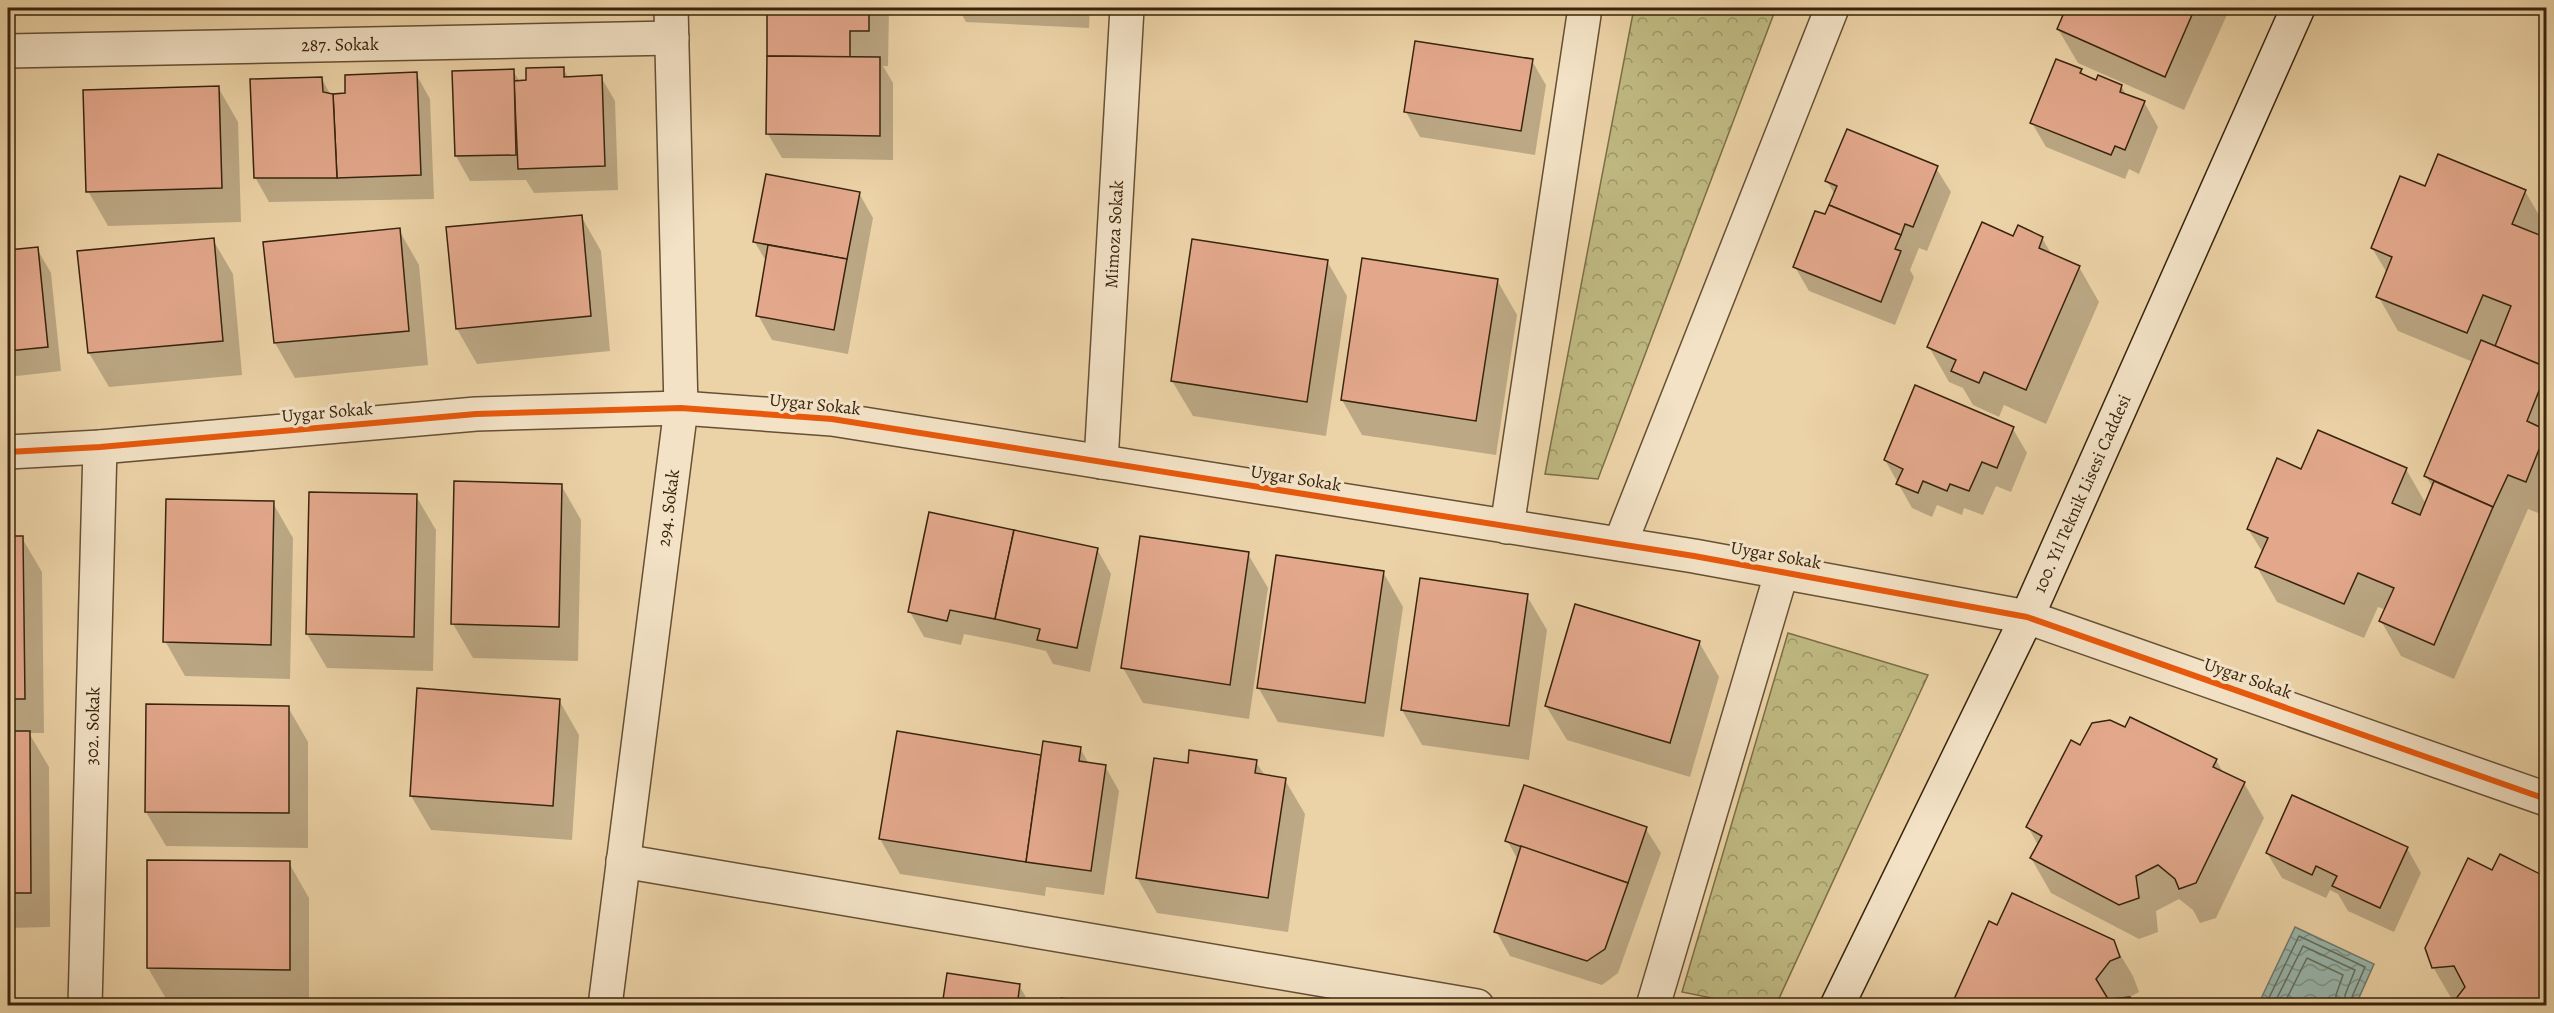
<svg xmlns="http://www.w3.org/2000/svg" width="2554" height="1013" viewBox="0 0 2554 1013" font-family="Alegreya,serif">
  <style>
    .park { fill: url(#park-crowns); stroke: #7c6f48; stroke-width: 1.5 }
    .water { fill: url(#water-waves); stroke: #727c6e; stroke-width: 1.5 }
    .shadow { fill: #0003 }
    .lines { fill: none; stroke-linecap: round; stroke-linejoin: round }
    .shore { stroke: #686e5e; stroke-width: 1.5 }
    .building { fill: #e3a88c; stroke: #38240d; stroke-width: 1.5 }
    .minor-casing { stroke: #655034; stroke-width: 36 }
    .secondary-casing { stroke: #38240d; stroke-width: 36 }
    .minor { stroke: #f3e2c6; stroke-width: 33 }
    .secondary { stroke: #f3e2c6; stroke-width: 33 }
    .cycleway-casing { stroke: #f3e2c6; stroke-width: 10 }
    .cycleway { stroke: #e8590c; stroke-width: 6 }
    .labels { text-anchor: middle; stroke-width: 6; stroke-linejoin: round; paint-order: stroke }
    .street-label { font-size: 18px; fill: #38240d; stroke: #f3e2c6 }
  </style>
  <defs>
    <pattern id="park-crowns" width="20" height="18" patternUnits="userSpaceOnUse" patternTransform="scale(1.5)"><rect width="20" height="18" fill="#c0ba82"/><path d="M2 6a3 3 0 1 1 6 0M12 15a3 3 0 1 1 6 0" fill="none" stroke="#9d9769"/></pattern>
    <pattern id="water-waves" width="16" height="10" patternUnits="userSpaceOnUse" patternTransform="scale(1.5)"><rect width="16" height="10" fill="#99b7ae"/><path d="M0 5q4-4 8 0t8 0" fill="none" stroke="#7e958c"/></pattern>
  </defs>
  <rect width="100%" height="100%" fill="#ecd3a7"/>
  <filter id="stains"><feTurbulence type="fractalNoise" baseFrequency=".00333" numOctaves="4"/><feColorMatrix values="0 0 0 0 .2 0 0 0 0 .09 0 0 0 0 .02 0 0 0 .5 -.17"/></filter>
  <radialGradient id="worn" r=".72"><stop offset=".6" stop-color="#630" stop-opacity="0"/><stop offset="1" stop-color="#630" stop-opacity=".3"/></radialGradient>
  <g class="park">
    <polygon points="1634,8 1776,8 1598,479 1545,474"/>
    <polygon points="1788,633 1928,675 1776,1005 1746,1005 1682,992"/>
  </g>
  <polygon class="water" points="2295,927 2374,964 2358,1000 2368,1005 2258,1005"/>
  <g class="shadow">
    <polygon points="86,8 232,8 232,9 87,10"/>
    <polygon points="270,8 418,8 418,10 274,15"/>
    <polygon points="769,8 889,8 888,66 883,66 893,83 893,160 782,158 768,134"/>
    <polygon points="958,8 1090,8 1089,28 966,22"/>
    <polygon points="2068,8 2230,8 2184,110 2078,63 2058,29"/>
    <polygon points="1532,61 1546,85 1535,155 1420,137 1406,112"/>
    <polygon points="563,69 569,78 601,77 615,101 618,190 534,193 526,180 470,181 456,156 454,73 513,71 520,82"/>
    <polygon points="2081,70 2085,77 2097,82 2121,86 2127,96 2144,102 2158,127 2139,174 2129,169 2125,179 2046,147 2032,123"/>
    <polygon points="416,74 430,99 434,199 269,202 255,177 322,79 330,94 347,95"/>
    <polygon points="218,87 238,122 241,222 108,226 88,191"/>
    <polygon points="1936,168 1951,192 1927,251 1919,248 1910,270 1914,277 1895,325 1809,291 1795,267 1826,216 1835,195 1827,181"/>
    <polygon points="2426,188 2525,191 2546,227 2546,516 2528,509 2454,679 2401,656 2381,621 2386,610 2378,607 2364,638 2277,602 2257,567 2263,553 2248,529 2302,471 2406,469 2426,504 2433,488 2426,476 2473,362 2398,331 2378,296 2387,273 2372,248"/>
    <polygon points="859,193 873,218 848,354 772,340 758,315 767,263 754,241"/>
    <polygon points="581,216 601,251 610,351 477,364 457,329"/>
    <polygon points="399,230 419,265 428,365 295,378 275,343 265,243"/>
    <polygon points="2014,238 2042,238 2052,255 2079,267 2099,302 2046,424 2004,405 1999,417 1973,405 1963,388 1949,382 1929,347"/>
    <polygon points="213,240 233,274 242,375 109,387 89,353"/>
    <polygon points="37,249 51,273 61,371 8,377 8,252"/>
    <polygon points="1327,261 1347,296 1326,436 1193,416 1172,381"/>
    <polygon points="1497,280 1517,315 1496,455 1362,435 1342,400"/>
    <polygon points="2013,429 2027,453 2011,492 1996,486 1983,515 1964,508 1962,515 1937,505 1932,517 1912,508 1885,460"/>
    <polygon points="561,485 581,520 578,661 473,658 453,624"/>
    <polygon points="416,496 436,530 433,671 327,668 307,634"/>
    <polygon points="273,503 293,538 290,679 185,676 165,641"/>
    <polygon points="8,538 22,538 42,572 44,733 29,733 49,767 50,927 8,928"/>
    <polygon points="1097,549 1111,574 1090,672 1053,664 1046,651 1010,643 964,634 961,645 924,637 910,612"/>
    <polygon points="1248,554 1268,588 1249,719 1143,703 1123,668"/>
    <polygon points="1383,572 1403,607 1384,737 1278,722 1258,687"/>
    <polygon points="1527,596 1547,630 1529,760 1422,745 1402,710"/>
    <polygon points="1699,642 1719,677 1690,777 1567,740 1546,706"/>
    <polygon points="559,700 579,735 572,840 431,830 411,796"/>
    <polygon points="288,707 308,742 308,848 166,846 146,812"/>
    <polygon points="898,732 1042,757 1080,748 1089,764 1105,766 1119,791 1104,895 1046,887 1045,896 900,874 880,839"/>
    <polygon points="2081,747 2216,760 2224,774 2244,783 2264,818 2216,918 2200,923 2193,910 2179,899 2156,911 2158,932 2139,939 2051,893 2031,858 2038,845 2028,827"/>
    <polygon points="1256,762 1265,776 1285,780 1305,814 1288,932 1157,913 1137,878 1189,765"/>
    <polygon points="1646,829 1661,853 1618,973 1602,985 1510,956 1496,931 1518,860 1507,840"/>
    <polygon points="2407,848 2421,873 2394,932 2348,911 2338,894 2330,890 2326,898 2282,878 2267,853"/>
    <polygon points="2500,856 2546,879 2546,1006 2451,1006 2454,1003 2433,967"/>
    <polygon points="289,863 309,898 309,1004 168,1002 148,968"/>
    <polygon points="1998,927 2112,941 2133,976 2139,992 2128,998 2133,1006 1952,1006"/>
    <polygon points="1019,985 1031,1006 943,1006"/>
  </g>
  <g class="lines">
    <g class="shore">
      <polyline points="2265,1006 2299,936 2365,967 2352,997 2355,1006"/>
      <polyline points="2273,1006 2303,946 2355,970 2345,995 2346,1006"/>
      <polyline points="2283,1006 2307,958 2343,975 2336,995 2336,1006"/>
    </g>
  </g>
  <g class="building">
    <polygon points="767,8 869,8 869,31 850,31 850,57 767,56"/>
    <polygon points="2066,8 2195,8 2165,77 2057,29"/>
    <polygon points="1415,41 1533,59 1521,131 1404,112"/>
    <polygon points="767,56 880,57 880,136 766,134"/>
    <polygon points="2056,59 2082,69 2080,73 2096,80 2098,75 2122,85 2120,92 2145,101 2125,150 2115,146 2111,155 2030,123"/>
    <polygon points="564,67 564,77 602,75 605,166 518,169 514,81 526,80 526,68"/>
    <polygon points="514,69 516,155 455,156 452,71"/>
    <polygon points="417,72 421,175 337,178 333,94 345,93 345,75"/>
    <polygon points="322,77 323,92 333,94 337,178 254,178 250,79"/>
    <polygon points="219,86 222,188 86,192 83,90"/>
    <polygon points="1847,129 1938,166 1913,227 1905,224 1901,235 1829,205 1837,186 1825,181"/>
    <polygon points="2438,154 2526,190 2512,224 2542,236 2546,226 2546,367 2495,346 2511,306 2483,295 2467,333 2376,297 2392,257 2371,248 2400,176 2425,186"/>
    <polygon points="766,174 860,192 847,259 753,242"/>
    <polygon points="1829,205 1901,235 1895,249 1901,251 1881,302 1793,267 1815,211 1825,214"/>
    <polygon points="582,215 591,316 456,329 446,227"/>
    <polygon points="1982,222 2013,236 2018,225 2043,237 2039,248 2080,266 2026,390 1984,372 1979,383 1951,371 1956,360 1927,347"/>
    <polygon points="400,228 409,331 274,343 263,242"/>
    <polygon points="214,238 223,341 88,353 77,251"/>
    <polygon points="1192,239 1328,260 1307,402 1171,381"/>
    <polygon points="768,245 847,259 834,330 756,316"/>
    <polygon points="38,247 48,347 8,351 8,250"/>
    <polygon points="1362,258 1498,279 1476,421 1341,400"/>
    <polygon points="2481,340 2546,367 2546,373 2527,421 2546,430 2546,432 2526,482 2508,475 2493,507 2424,476"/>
    <polygon points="1915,385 2014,427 1997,468 1982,462 1969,491 1950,484 1947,491 1923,481 1918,493 1896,484 1903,469 1884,460"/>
    <polygon points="2318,430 2407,468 2392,503 2420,515 2434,481 2493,507 2434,645 2379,621 2394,588 2358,573 2344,604 2255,567 2268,538 2247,529 2277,458 2301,469"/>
    <polygon points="454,481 562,484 559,627 451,624"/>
    <polygon points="309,492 417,494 414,637 306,634"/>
    <polygon points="166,499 274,501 271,645 163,642"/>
    <polygon points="929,512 1014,530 995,619 950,610 947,621 908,612"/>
    <polygon points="1014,530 1098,548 1077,648 1037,640 1040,629 995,619"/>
    <polygon points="8,536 23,536 25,699 8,699"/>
    <polygon points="1140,536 1249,552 1230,685 1121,668"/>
    <polygon points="1276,555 1384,571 1365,703 1257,688"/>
    <polygon points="1420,578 1528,594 1509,726 1401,710"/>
    <polygon points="1575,604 1700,641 1670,743 1545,706"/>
    <polygon points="417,688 560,699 553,806 410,796"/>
    <polygon points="146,704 289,706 289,813 145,812"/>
    <polygon points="2130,717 2217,759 2213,767 2245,782 2196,883 2179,889 2175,879 2158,865 2136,876 2139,898 2119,905 2030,858 2042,836 2026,827 2071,740 2080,745 2092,723 2110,720 2125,727"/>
    <polygon points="8,731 30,731 31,893 8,893"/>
    <polygon points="897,731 1041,755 1026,862 879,839"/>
    <polygon points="1043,741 1081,747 1079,761 1106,765 1091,871 1026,862"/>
    <polygon points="1189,750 1257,760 1255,773 1286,778 1268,898 1136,878 1154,758 1188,763"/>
    <polygon points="1524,785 1647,827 1628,883 1505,841"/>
    <polygon points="2292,795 2408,847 2380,908 2332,886 2337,876 2316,866 2312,875 2266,853"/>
    <polygon points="1521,846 1628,883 1605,949 1587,961 1494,932"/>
    <polygon points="2500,854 2546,877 2546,1006 2447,1006 2452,1004 2465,987 2454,966 2432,968 2425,948 2468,858 2492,870"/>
    <polygon points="147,860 290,861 290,970 147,968"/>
    <polygon points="2012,893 2114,940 2120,957 2110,961 2096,979 2108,999 2130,997 2133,1006 1951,1006 1989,921 1997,925"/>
    <polygon points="947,973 1020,984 1017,1006 942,1006"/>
    <polygon points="1061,998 1114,1006 1059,1006"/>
  </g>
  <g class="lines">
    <g class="minor-casing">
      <g id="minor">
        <path id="s1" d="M8 51 672 38"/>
        <polyline points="8,452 100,447 476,414 681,408 832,419 1694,556 2027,617 2546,799"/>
        <path id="s2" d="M1101 462 1127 8"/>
        <polyline points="1507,527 1585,8"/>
        <polyline points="1620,544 1832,8"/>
        <polyline points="623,861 1477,1006"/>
        <path id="s3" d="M85 1006 100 447"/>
        <path id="s4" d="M605 1006 681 408 671 8"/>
        <polyline points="1653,1006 1782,571"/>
      </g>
    </g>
    <g class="secondary-casing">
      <g id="secondary">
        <path id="s5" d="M1837 1006 2027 617 2298 8"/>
      </g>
    </g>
    <use href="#minor" class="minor"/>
    <use href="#secondary" class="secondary"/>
    <g class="cycleway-casing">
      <polyline id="cycleway" points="8,452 100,447 476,414 681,408 832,419 1694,556 2027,617 2546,799"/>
    </g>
    <use href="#cycleway" class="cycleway"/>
  </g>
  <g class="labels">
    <g class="street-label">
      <text dy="6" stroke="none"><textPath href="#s1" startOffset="332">287. Sokak</textPath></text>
      <text dy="6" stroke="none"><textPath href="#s2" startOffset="228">Mimoza Sokak</textPath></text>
      <text transform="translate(815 404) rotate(6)" y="6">Uygar Sokak</text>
      <text transform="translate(327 412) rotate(-5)" y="6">Uygar Sokak</text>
      <text transform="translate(1296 478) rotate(9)" y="6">Uygar Sokak</text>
      <text dy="6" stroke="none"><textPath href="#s5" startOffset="568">100. Yıl Teknik Lisesi Caddesi</textPath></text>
      <text dy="6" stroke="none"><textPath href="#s4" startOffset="502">294. Sokak</textPath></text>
      <text transform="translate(1776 555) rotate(10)" y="6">Uygar Sokak</text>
      <text transform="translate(2248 678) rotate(19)" y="6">Uygar Sokak</text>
      <text dy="6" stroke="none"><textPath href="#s3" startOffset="280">302. Sokak</textPath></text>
    </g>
  </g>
  <rect width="2554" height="1013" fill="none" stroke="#ecd3a7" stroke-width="30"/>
  <rect x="9" y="9" width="2536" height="995" fill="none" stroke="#38240d" stroke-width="3"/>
  <rect x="15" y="15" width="2524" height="983" fill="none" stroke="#38240d" stroke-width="1.5"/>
  <rect width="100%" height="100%" filter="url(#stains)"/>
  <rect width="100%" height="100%" fill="url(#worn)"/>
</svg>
